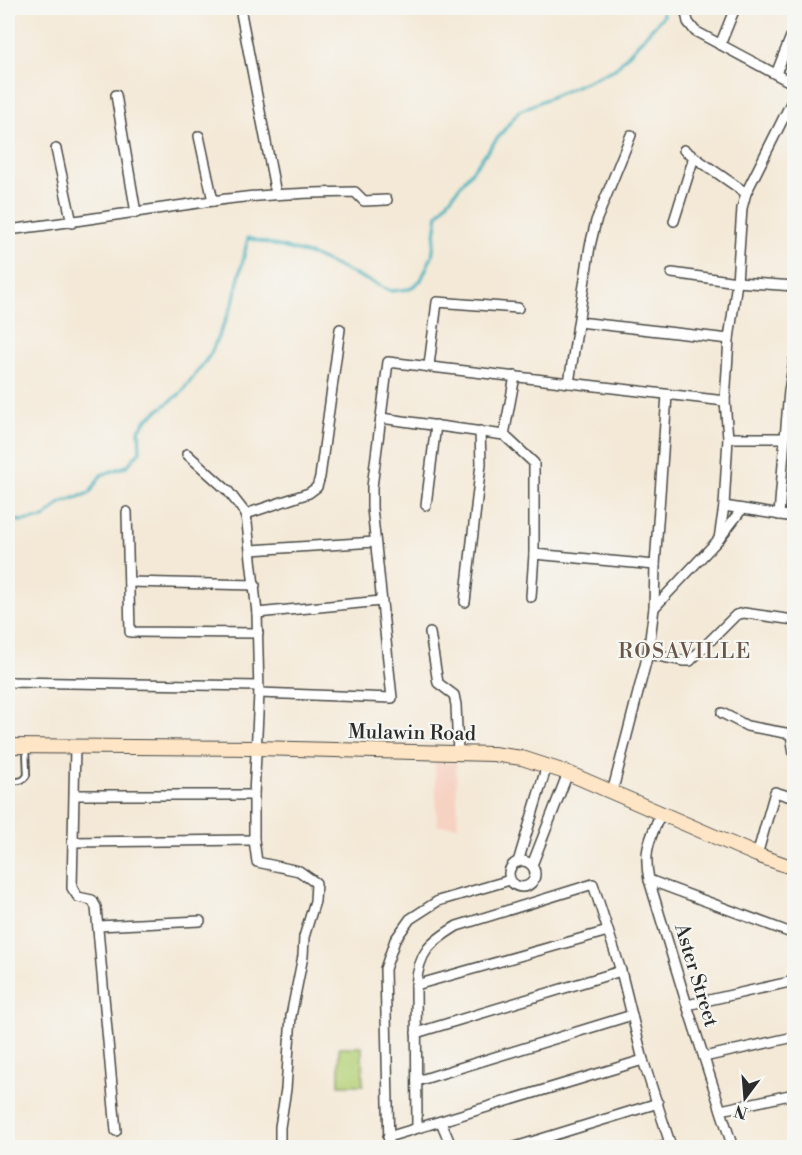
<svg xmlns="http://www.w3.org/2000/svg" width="802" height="1155" viewBox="0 0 802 1155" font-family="'Libre Bodoni',serif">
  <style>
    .built { fill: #f6d2c3 }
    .green { fill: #b4d076; stroke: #707e50; stroke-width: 1.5 }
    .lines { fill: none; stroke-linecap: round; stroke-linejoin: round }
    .stream { stroke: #41b0bc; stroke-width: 3 }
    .service-casing { stroke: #494845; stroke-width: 8 }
    .minor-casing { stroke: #494845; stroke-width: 12 }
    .secondary-casing { stroke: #494845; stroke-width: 16 }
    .service { stroke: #fff; stroke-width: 4.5 }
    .minor { stroke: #fff; stroke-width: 9 }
    .secondary { stroke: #fde5c5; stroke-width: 14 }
    .labels { text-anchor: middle; stroke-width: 4.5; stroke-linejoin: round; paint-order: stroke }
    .street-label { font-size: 20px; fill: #2b2b2b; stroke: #f6f6f2 }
    .neighbourhood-label { font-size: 21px; letter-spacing: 1.5px; fill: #69564a; stroke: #f6f6f2 }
  </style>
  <rect width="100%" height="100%" fill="#f6f6f2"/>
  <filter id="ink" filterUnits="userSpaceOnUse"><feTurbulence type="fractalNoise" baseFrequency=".0167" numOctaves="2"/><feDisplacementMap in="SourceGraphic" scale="12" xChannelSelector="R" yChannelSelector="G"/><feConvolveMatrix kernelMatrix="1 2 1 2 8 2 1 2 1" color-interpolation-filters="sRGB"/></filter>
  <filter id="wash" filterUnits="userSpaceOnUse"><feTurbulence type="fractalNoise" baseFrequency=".008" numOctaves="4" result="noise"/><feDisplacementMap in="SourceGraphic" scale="24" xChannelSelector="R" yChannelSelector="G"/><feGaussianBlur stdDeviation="1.35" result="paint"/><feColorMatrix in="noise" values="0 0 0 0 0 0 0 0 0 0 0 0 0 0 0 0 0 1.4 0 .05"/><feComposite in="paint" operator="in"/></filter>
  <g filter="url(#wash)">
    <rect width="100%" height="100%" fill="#f4e9d7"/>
    <polygon class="built" points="435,761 456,762 458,826 437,826"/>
    <polygon class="green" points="339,1047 362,1047 363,1085 339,1085"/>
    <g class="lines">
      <polyline class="stream" points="8,519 21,521 44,518 60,503 90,493 101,475 127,466 140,451 139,430 147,419 181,393 210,355 233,303 248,238 312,255 391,291 410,289 421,280 432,256 438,214 519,111 615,69 663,16 662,8"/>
    </g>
  </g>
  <g filter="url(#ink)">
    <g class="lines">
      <g class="service-casing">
        <path id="service" d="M8 781C16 781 23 783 27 775L26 749"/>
      </g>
      <g class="minor-casing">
        <g id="minor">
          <polyline points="240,8 276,194"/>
          <polyline points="685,8 688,22 695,31 794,84"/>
          <polyline points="720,45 735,8"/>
          <polyline points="776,74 794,29"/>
          <polyline points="116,95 136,213"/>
          <polyline points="199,136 213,201"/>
          <polyline points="56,149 72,223"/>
          <polyline points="684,150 694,157"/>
          <polyline points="674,221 694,157 746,193"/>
          <path d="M8 230C76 222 144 210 213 201 260 194 307 193 355 192L364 201 387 200"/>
          <polyline points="672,273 737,282 794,286"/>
          <polyline points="579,322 729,339"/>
          <polyline points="429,365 437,302 518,308"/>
          <polyline points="569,383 590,246 596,221 631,135"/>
          <polyline points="381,418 504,435 515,376"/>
          <polyline points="504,435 534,463 534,554 655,565"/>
          <polyline points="728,438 785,438 779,515"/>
          <polyline points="785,438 789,391 794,360"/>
          <polyline points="187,454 228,491 246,514 257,613 259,693 254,795 254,840 257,862 299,871 316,883 315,901 304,937 303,956 291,1016 286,1089 280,1127 280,1148"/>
          <polyline points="426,505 436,425"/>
          <polyline points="724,506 794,517"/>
          <polyline points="127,512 130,632 258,633"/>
          <polyline points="246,514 309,493 317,487 320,477 340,329"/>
          <polyline points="719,539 724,506 728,438 725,401 729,339 737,282 742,208 746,193 794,97"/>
          <polyline points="251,550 375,542"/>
          <polyline points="129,582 255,585"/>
          <polyline points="531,597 534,554"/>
          <polyline points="465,602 481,464 480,431"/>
          <polyline points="654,608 719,539 742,509"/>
          <polyline points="257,613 381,601"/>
          <polyline points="430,633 438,683 454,695 456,705 458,753"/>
          <polyline points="648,654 684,661 690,661 736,615 744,613 794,620"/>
          <polyline points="8,682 258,686"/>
          <polyline points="259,693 392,698 372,508 372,487 388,362 725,401"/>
          <polyline points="722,713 747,726 791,734 794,754"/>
          <polyline points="75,747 72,888 78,897 92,900 96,907 116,1131"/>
          <polyline points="612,793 648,654 654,608 655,565 667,395"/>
          <polyline points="75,795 254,795"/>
          <path d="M661 812C650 840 643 849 649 880L687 1005 733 1148"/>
          <polyline points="72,842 254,840"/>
          <polyline points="757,855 775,792 794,798"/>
          <circle cx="522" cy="874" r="13"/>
          <polyline points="518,862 547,765"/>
          <polyline points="532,865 568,773"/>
          <polyline points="649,880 794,934"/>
          <polyline points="98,926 200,921"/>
          <polyline points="416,985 608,931"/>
          <polyline points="687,1005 794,981"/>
          <polyline points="416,1033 621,971"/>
          <polyline points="704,1057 794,1037"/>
          <polyline points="417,1081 632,1015"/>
          <polyline points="721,1110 794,1094"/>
          <polyline points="441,1122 452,1148"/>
          <path d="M417 1128 416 985C419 952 429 943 457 926L593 884 621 971 643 1060 670 1143 656 1148"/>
          <polyline points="388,1137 643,1060"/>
          <polyline points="389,1148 385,969 395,940 410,919 438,901 510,880"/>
          <polyline points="512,1148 658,1103"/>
        </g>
      </g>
      <g class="secondary-casing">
        <polyline id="secondary" points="8,746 256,748 493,754 522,758 568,773 757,855 794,868"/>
      </g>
      <use href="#service" class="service"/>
      <use href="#minor" class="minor"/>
      <use href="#secondary" class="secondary"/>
    </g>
  </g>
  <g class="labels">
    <g class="street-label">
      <text transform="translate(412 732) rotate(1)" y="7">Mulawin Road</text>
      <text transform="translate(697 975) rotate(73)" y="7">Aster Street</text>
    </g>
    <g class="neighbourhood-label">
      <text x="685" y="658">ROSAVILLE</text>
    </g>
  </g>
  <rect width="802" height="1155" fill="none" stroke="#f6f6f2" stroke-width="30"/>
  <g transform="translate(745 1098) rotate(196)" stroke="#f6f6f2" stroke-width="4.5" paint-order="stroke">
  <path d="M0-4.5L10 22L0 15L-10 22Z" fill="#2b2b2b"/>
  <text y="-9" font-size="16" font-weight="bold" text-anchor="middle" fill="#2b2b2b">N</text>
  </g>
</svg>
